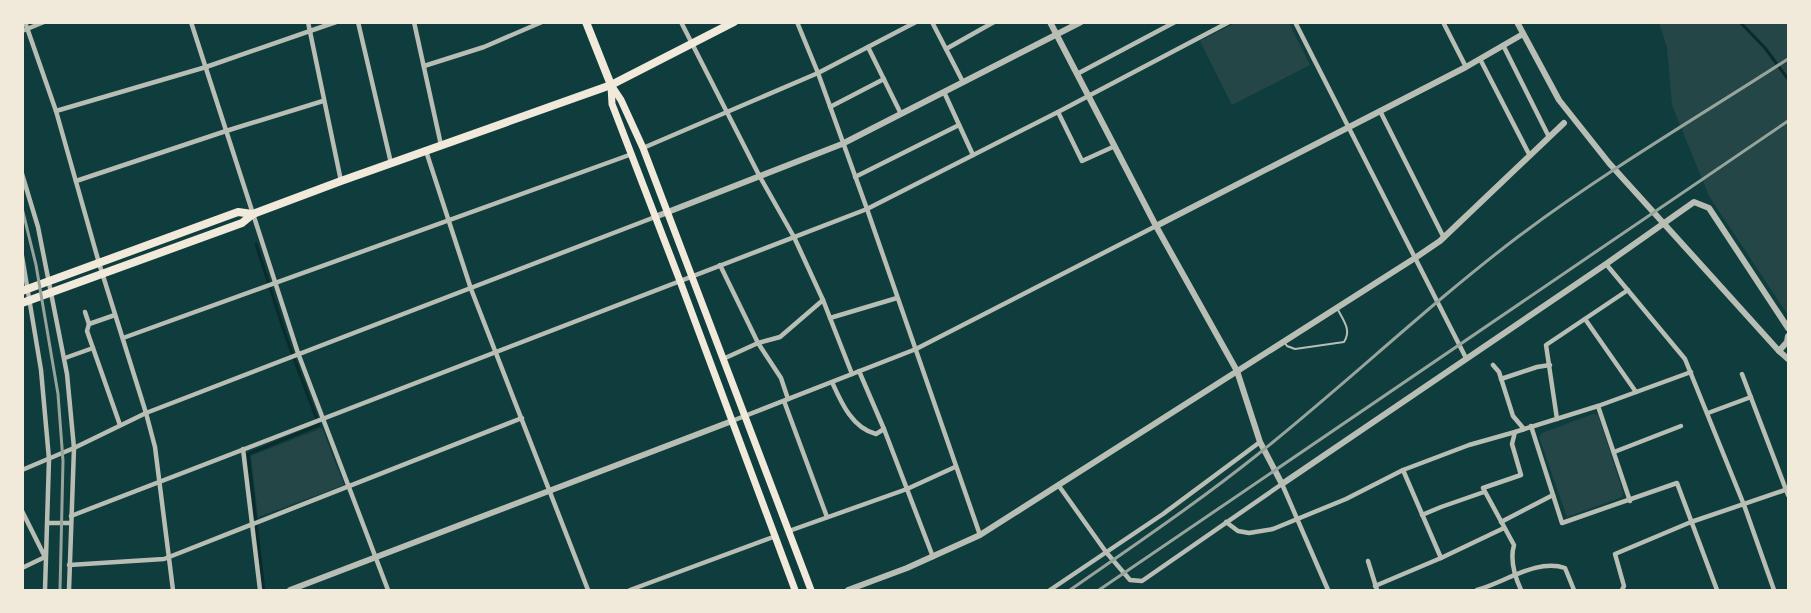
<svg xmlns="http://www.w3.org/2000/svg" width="1811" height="613" viewBox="0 0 1811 613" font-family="'Alegreya Sans',sans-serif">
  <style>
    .green { fill: #244646 }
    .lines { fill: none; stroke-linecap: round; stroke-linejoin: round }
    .stream { stroke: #0a2a2b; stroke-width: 3 }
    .service { stroke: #b8beb3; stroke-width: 2 }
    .minor { stroke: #b8beb3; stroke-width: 4.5 }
    .tertiary { stroke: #b8beb3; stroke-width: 6 }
    .secondary { stroke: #f1e9da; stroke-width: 7 }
    .trunk { stroke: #f1e9da; stroke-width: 8 }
    .rail { stroke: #97a49c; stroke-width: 3 }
  </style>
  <rect width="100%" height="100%" fill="#0f3d3e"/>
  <g class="green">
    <polygon points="1237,22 1289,23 1310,65 1232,105 1200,41"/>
    <polygon points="1659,23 1788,23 1788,315 1709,196 1672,105 1667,47"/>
    <polygon points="1593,414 1598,415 1623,492 1622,497 1567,517 1539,437 1542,433"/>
    <polygon points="322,428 344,485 258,517 251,456"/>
  </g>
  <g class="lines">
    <g class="stream">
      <polyline points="1740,22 1765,48 1788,79"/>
      <polyline points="256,244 286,337 319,425 248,454 264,590"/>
    </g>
    <path class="service" d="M1285 343 1287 346 1295 349 1344 342C1352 330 1343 320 1337 308"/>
    <g class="minor">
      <polyline points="25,22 56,111 99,263 146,413 155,447 173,590"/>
      <polyline points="191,22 298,353 388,590"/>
      <polyline points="308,22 341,181"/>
      <polyline points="358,22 391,163"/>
      <polyline points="414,22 441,145"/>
      <polyline points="681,22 760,177 794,237 823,300 852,374"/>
      <polyline points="797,22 818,73 867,209 980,535"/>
      <polyline points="932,22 963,82"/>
      <polyline points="1295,22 1466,358"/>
      <polyline points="1443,22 1466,67"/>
      <polyline points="22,31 44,22"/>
      <polyline points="1503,45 1549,137"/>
      <polyline points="868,47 901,114"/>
      <polyline points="946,49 994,22"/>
      <polyline points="1480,59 1530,156"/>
      <polyline points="424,66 484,47 542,22"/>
      <polyline points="1077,74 1175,22"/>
      <polyline points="944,92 973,155"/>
      <polyline points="830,107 884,79"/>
      <polyline points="56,111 206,67 336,22"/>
      <polyline points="1380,111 1444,238"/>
      <polyline points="1058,112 1082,161 1115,146"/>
      <polyline points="643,148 818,73 916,22"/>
      <polyline points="426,151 471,289 588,590"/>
      <polyline points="22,174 38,227 67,374 74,448 69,590"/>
      <polyline points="855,177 959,125"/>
      <polyline points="76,181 226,131 323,101"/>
      <polyline points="22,256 41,370 49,459 45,590"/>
      <polyline points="1606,264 1685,359 1744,505 1774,590"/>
      <polyline points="720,265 758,343 781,378 788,399"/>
      <polyline points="85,312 89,324 115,315"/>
      <polyline points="830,318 897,298"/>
      <polyline points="1585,319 1636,392"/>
      <polyline points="89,324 87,331 120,425"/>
      <polyline points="123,338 632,154"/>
      <polyline points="65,358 93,348"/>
      <polyline points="723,359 758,343 780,337 823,300"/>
      <polyline points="1493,365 1499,372 1513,416 1524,429"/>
      <polyline points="859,371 884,429 933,557"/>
      <polyline points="1742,374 1788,495"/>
      <polyline points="1501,379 1537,367 1550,365"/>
      <path d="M832 382C841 402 852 428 876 434L884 429"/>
      <polyline points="784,401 827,517"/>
      <polyline points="1598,406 1630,501"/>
      <polyline points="1708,413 1751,397"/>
      <polyline points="1557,419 1546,345 1628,290"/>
      <polyline points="732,421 916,349 1156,226"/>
      <polyline points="1531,426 1562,523 1677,483 1717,590"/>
      <path d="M1515 432 1512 444 1521 475 1483 488 1514 545C1510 559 1515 577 1521 590"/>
      <polyline points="243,449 260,590"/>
      <polyline points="1614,452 1681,426"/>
      <polyline points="22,470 74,448 146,413 655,217"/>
      <polyline points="1403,470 1441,558"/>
      <polyline points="1059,486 1106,552 1130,580 1142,581 1282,484 1328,590"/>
      <polyline points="22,511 45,557 22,568"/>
      <polyline points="1422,515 1441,507 1484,492"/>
      <polyline points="71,516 867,209 1058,112 1229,22"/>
      <polyline points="1226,522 1238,531 1249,533 1273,529 1346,499 1403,470 1469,445 1515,432 1598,406 1691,372"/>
      <polyline points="1501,522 1553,495"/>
      <polyline points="48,523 71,523"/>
      <polyline points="789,531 907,489 955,467"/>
      <polyline points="1368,561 1377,590"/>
      <polyline points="69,565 164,559 522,418"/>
      <polyline points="1375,586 1441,558 1504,528"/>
      <polyline points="630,590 776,536"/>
      <polyline points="1050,590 1163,514 1260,442"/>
      <path d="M1477 590C1504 583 1537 558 1565 568L1574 590"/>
      <polyline points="1622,590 1624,586 1615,554 1691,522 1788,489"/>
    </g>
    <g class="tertiary">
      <polyline points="1050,22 1156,226 1237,371 1260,442 1282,484 1606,264 1694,202 1709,208 1788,328"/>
      <polyline points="1517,22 1559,100 1609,163 1779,351 1788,359"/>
      <polyline points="655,217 842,144 1081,22"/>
      <polyline points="1156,226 1466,67 1523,34"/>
      <polyline points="1779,351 1787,342 1788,336"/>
      <polyline points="290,590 732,421"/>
      <polyline points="848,590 907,568 980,535 1415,258 1440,241 1564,123"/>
    </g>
    <g class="secondary">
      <polyline points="611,85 621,100 643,148 811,590"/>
      <polyline points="611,86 612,104 680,281 795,590"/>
    </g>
    <g class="trunk">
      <polyline points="586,22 611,85"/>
      <polyline points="22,291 238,212 253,214"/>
      <polyline points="22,303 242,223 253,214 341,181 611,85 734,22"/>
    </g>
    <g class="rail">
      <polyline points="22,208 36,265 58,394 63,461 60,590"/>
      <path d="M1070 590C1133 546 1197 503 1257 455 1346 384 1428 305 1519 236 1604 172 1698 117 1788 59"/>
      <polyline points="1099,590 1788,121"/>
    </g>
  </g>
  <rect width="1811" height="613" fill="none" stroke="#f1e9da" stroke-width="48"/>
</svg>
